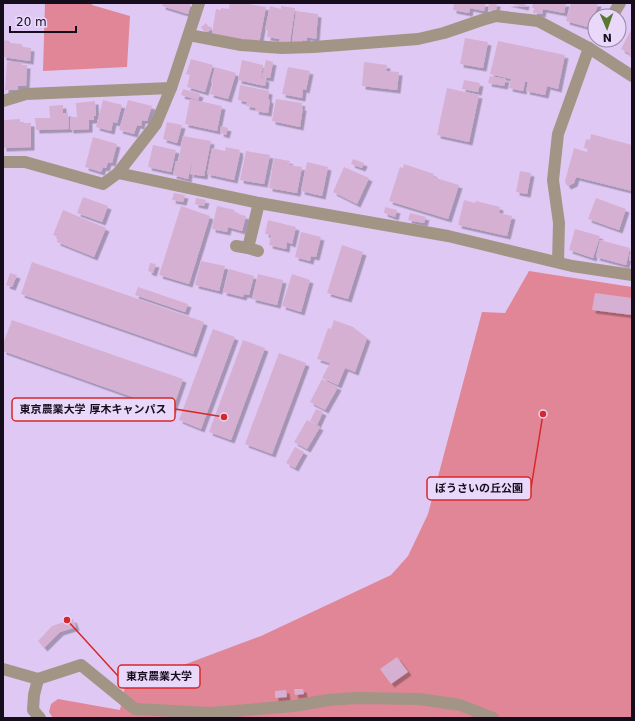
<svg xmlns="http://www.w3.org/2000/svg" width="635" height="721" viewBox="0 0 635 721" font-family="'DejaVu Sans','Noto Sans JP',sans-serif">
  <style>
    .green { fill: #e18696 }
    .building { fill: #d5b0d2; filter: url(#shadow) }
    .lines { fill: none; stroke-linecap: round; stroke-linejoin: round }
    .minor { stroke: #a39585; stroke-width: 12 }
    .leader { fill: none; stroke: #d62828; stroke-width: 1.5 }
    .callout-dot { fill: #d62828; stroke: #ead8fb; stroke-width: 1.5 }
    .callout { fill: #ead8fb; stroke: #d62828; stroke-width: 1.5 }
    .callout-label { font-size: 11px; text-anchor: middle; font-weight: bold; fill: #150d1c }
  </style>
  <defs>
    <filter id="shadow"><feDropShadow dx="3.5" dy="3.5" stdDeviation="0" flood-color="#0004"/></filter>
  </defs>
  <rect width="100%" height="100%" fill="#dfc9f4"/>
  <g class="green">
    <polygon points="45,3 92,3 92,5 130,16 127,67 43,71"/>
    <polygon points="529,271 632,287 632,718 53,718 49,712 51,704 58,699 120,710 126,681 146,679 261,636 391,575 408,556 428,514 482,312 505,313"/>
  </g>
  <g class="building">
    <polygon points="163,3 191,3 188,14 162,6"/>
    <polygon points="230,3 237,4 237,3 243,3 266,7 259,43 216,35 216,34 212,33 216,9 221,10 221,8 229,9"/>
    <polygon points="454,3 486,3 484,11 470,8 469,13 453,10"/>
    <polygon points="489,3 497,3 496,11 488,10"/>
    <polygon points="507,3 526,3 525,7"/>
    <polygon points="533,3 566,3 564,13 543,9 542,14 533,13 534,8 532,8"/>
    <polygon points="571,3 598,3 591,28 566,21"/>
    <polygon points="270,6 281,9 281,6 295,8 290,42 279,41 280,39 267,37 268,31 265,30"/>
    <polygon points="296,11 318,14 316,39 307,37 307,41 303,40 303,43 292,42"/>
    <polygon points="206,23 211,30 205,33 201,27"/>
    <polygon points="632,28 632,58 629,56 630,54 621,49"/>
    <polygon points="465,38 488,42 483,68 460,64"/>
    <polygon points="3,40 10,41 10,43 22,44 22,47 31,48 30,61 3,57"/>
    <polygon points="498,41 565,55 558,89 547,86 545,95 526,91 528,82 525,82 523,91 509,88 511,79 490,74"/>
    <polygon points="191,59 213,65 205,92 187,87 190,75 186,74"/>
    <polygon points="242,60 263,65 261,77 266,79 265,86 238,80"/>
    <polygon points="266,60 273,62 270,78 262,77"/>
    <polygon points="7,62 22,62 22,65 27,65 26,86 18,86 18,90 5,90"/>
    <polygon points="364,62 387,65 386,71 399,72 397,90 362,86"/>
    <polygon points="215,67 236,73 228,99 210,94 213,83 211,82"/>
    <polygon points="288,67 310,71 306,90 303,89 302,98 282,94"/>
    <polygon points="490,76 506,79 504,86 488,83"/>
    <polygon points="464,80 480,83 478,92 462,89"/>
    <polygon points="240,85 269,91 268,99 270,100 268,113 255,111 256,108 246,106 247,102 238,100"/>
    <polygon points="447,88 479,95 469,142 437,135"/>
    <polygon points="183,89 200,94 198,100 181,95"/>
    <polygon points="190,99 222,106 217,131 185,124"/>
    <polygon points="276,99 302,103 301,107 303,107 300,127 272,121"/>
    <polygon points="103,100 122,105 117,123 113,122 111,131 96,127"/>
    <polygon points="128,100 152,106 147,121 142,120 141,126 137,125 134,134 119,130"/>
    <polygon points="95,101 96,116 94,116 94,120 89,120 89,129 70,130 70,117 77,117 76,103"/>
    <polygon points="63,105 63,113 68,113 69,129 36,130 35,118 50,118 49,106"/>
    <polygon points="20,119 20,123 31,123 31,147 3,148 3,120"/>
    <polygon points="167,122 182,125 177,143 163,139"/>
    <polygon points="221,126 228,128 226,135 220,133"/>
    <polygon points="591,134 632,145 632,191 576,177 574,183 568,186 566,184 565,181 574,148 587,152 588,149 584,148 586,139 590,140"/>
    <polygon points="183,136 211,141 204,176 190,174 192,164 191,164 188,179 173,175 176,161 178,162"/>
    <polygon points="93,137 117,144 112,163 108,162 106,168 103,167 101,172 85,167"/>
    <polygon points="153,145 176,150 171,172 148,167"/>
    <polygon points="226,147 240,150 239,153 240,153 234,180 207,174 212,148 225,151"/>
    <polygon points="246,151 270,155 264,184 240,180"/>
    <polygon points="274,158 290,161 289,165 302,167 297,193 269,188"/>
    <polygon points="353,159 364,163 362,168 351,164"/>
    <polygon points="307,162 328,167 322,196 301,191"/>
    <polygon points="404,164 434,174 433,177 459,185 448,219 389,201 400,167 403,168"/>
    <polygon points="344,167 369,178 357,204 333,192"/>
    <polygon points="520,171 531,173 527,194 516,192"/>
    <polygon points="174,193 185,195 183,202 172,200"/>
    <polygon points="83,197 108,206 102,222 77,213"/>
    <polygon points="196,198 206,200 204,206 195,204"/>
    <polygon points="596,198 626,209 619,230 588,219"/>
    <polygon points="464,200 475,203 476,201 500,207 499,213 512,216 507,236 458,225"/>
    <polygon points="181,206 210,216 189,284 159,275"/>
    <polygon points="217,206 235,210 234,213 246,216 242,231 228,227 227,232 212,229"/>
    <polygon points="385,207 397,210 395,217 384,213"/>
    <polygon points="63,210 106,228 94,257 57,242 58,237 53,235"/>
    <polygon points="410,213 426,217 424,223 408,220"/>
    <polygon points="268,220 296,227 292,244 287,242 286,249 269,245 271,235 265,234"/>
    <polygon points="575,229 600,236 593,258 569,250"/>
    <polygon points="301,232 321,237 316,257 311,256 310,261 295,257"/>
    <polygon points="600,240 630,248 626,265 596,257"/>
    <polygon points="342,245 363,252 348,299 327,293"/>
    <polygon points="631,247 632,247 632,261 629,261"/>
    <polygon points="201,261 225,266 219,291 195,285"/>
    <polygon points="32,262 204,322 193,354 21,294"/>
    <polygon points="150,263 156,264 153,273 148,271"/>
    <polygon points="229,269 254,276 249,295 244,294 243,297 223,292"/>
    <polygon points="10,273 17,275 12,287 6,285"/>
    <polygon points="258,274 283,280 277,305 252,299"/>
    <polygon points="292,274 310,280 301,312 282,306"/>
    <polygon points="138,287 188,304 185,312 135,295"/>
    <polygon points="595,293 632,298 632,315 592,310"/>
    <polygon points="12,320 183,379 172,411 3,351 3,344"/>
    <polygon points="334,320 353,327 367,338 355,372 345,368 338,385 322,378 330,363 317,359 328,328 331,329"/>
    <polygon points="213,329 235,337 201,429 179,420"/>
    <polygon points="243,340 265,348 231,440 209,432"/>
    <polygon points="279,353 306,363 272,454 245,444"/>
    <polygon points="322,379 338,387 325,410 310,402"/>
    <polygon points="316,409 323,412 317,425 310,421"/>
    <polygon points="307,420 320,427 307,449 294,442"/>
    <polygon points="295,447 304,452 295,468 286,463"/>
    <polygon points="73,619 76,627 60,632 44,648 38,641 52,626"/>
    <polygon points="397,657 408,672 391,684 380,669"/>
    <polygon points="294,689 303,689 304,694 295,695"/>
    <polygon points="286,690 287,697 275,698 275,691"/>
  </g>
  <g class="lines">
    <g class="minor">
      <polyline points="612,16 620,3"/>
      <polyline points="189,35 241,45 282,48 314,47 418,39 444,33 482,20 496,16 538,21 589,48 632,76"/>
      <polyline points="3,101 26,94 171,88"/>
      <polyline points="3,162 25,162 103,184 118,173 259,203 448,236 572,266 632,275"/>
      <polyline points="118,173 156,124 171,88 199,3"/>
      <polyline points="236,246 248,248"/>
      <polyline points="258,251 248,248 259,203"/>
      <polyline points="558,262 559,223 553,180 558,134 589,48"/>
      <polyline points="3,669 38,679"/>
      <polyline points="40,718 33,710 34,695 38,679 81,665 135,709 210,713 294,706 328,700 356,698 419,699 460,705 493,718"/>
    </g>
  </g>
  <path class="leader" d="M224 417L175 409M543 414L531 488M67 620L118 676"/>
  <g class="callout-dot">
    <circle cx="224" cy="417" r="4"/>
    <circle cx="543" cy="414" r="4"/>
    <circle cx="67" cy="620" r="4"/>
  </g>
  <g class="callout">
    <rect x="12" y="398" width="163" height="23" rx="4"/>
    <rect x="427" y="477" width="104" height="23" rx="4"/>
    <rect x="118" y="665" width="82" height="23" rx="4"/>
  </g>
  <g class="callout-label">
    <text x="93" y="413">東京農業大学 厚木キャンパス</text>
    <text x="479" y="492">ぼうさいの丘公園</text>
    <text x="159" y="680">東京農業大学</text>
  </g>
  <rect width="635" height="721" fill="none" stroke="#150d1c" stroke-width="8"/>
  <g transform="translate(607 28) rotate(178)"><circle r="19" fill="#ead8fb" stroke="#9587a2"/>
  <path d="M0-3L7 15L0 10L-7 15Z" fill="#5a792f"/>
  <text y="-6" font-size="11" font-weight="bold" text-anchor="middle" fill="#150d1c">N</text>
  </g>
  <path d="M10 26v6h66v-6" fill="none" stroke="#150d1c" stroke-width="2"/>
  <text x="16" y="26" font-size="12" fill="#150d1c" stroke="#ead8fb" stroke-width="3" paint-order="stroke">20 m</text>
</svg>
